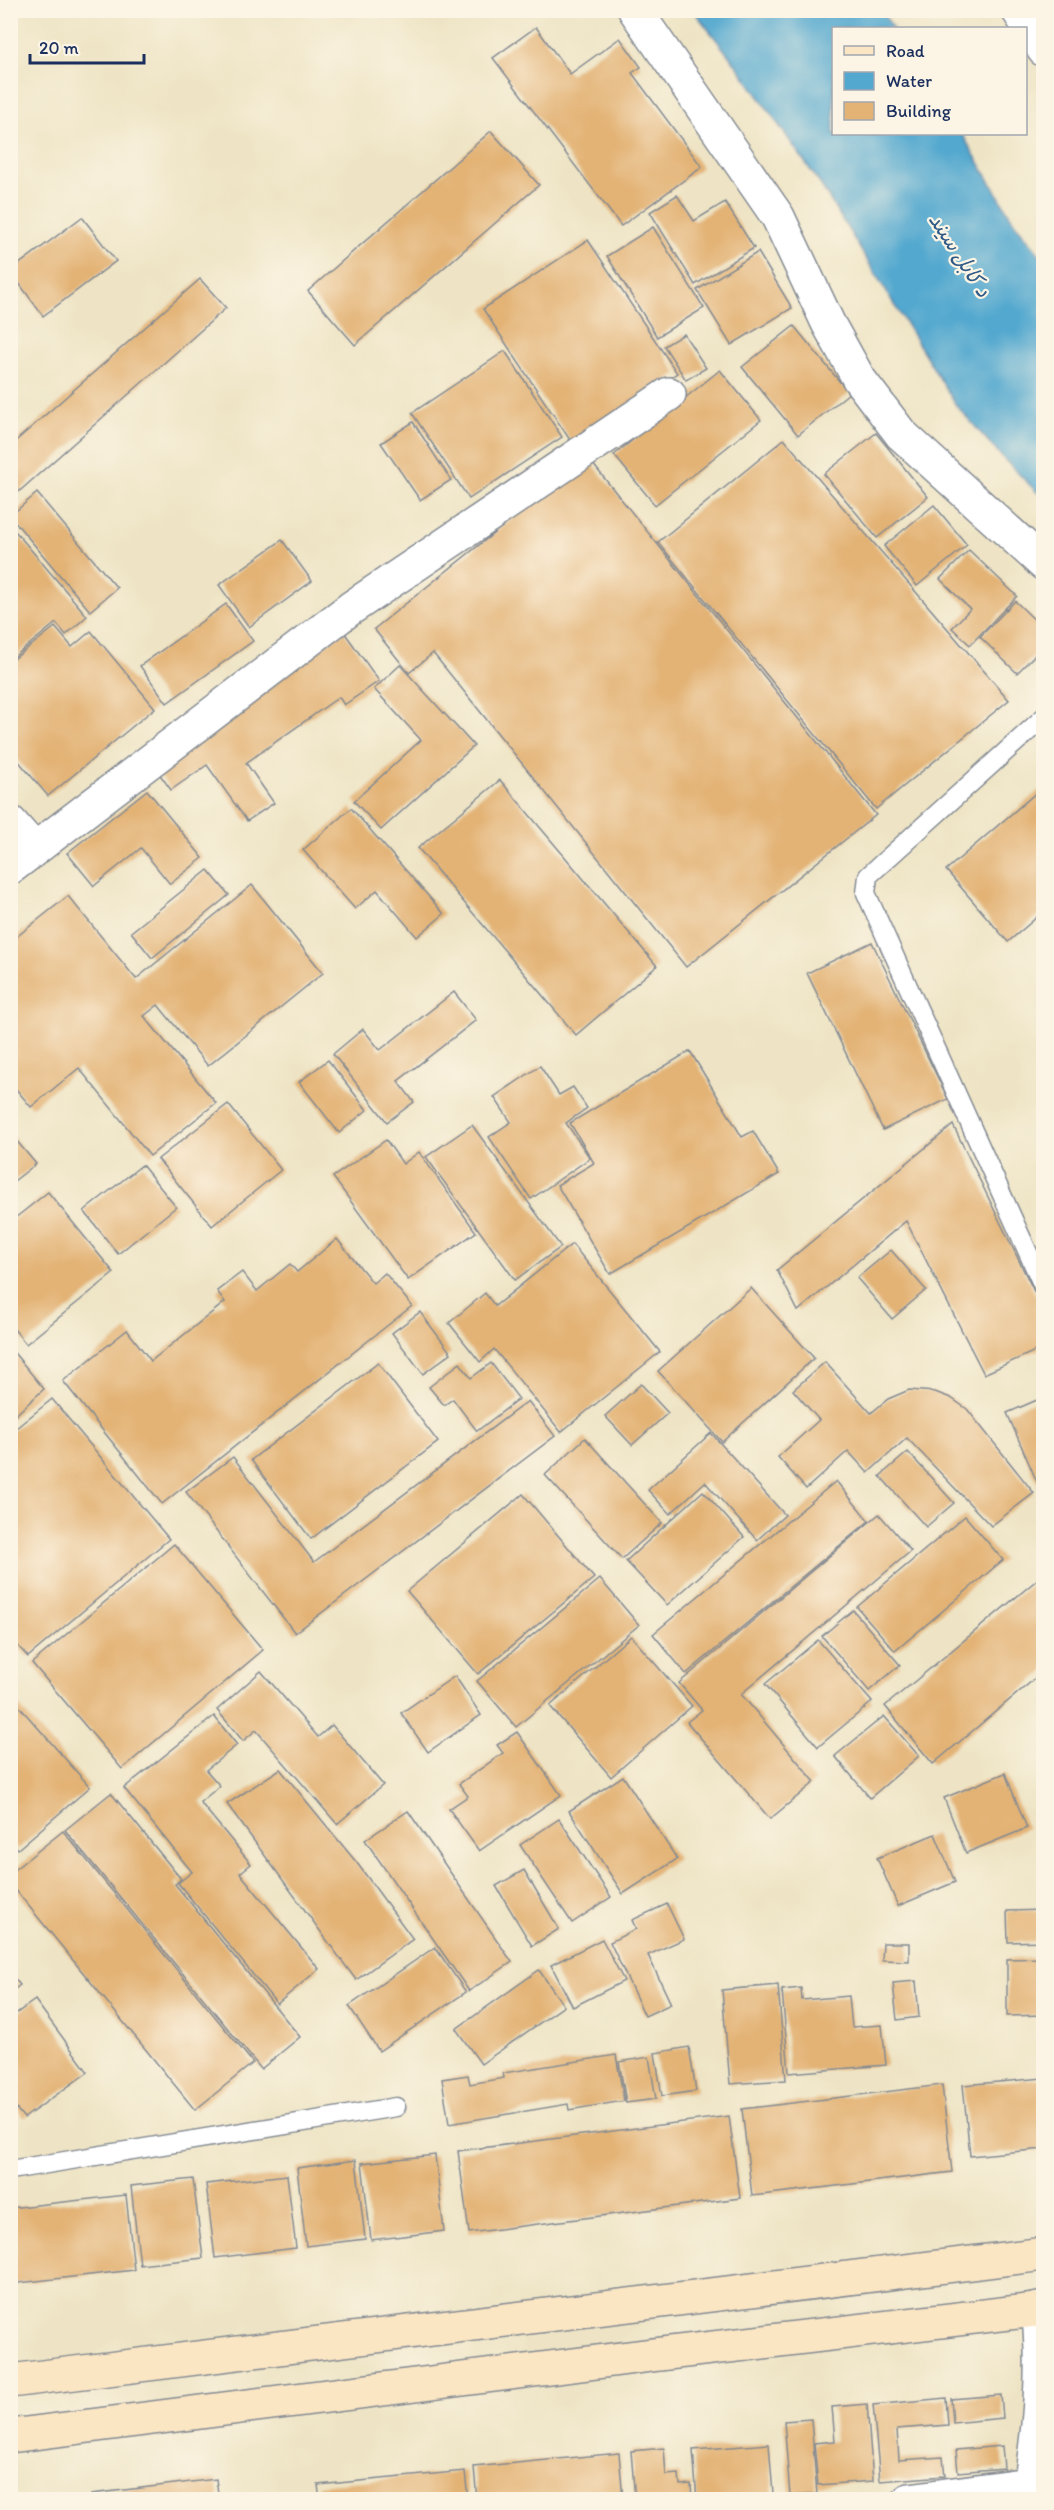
<svg xmlns="http://www.w3.org/2000/svg" width="1054" height="2510" viewBox="0 0 1054 2510" font-family="Itim,'Playpen Sans Arabic',sans-serif">
  <style>
    .water { fill: #53a8cf; stroke: #376c96; stroke-width: 1.5 }
    .building { fill: #e3b376 }
    .lines { fill: none; stroke-linecap: round; stroke-linejoin: round }
    .service-casing { stroke: #848a92; stroke-width: 21 }
    .minor-casing { stroke: #848a92; stroke-width: 36 }
    .secondary-casing { stroke: #848a92; stroke-width: 36 }
    .service { stroke: #fff; stroke-width: 18 }
    .minor { stroke: #fff; stroke-width: 33 }
    .secondary { stroke: #fbe6c4; stroke-width: 33 }
    .labels { text-anchor: middle; stroke-width: 4.5; stroke-linejoin: round; paint-order: stroke }
    .water-label { font-size: 21px; font-style: italic; fill: #2f5986; stroke: #fcf5e5 }
  </style>
  <rect width="100%" height="100%" fill="#fcf5e5"/>
  <filter id="ink" filterUnits="userSpaceOnUse"><feTurbulence type="fractalNoise" baseFrequency=".0167" numOctaves="2"/><feDisplacementMap in="SourceGraphic" scale="12" xChannelSelector="R" yChannelSelector="G"/><feConvolveMatrix kernelMatrix="1 2 1 2 8 2 1 2 1" color-interpolation-filters="sRGB"/></filter>
  <filter id="wash" filterUnits="userSpaceOnUse"><feTurbulence type="fractalNoise" baseFrequency=".008" numOctaves="4" result="noise"/><feDisplacementMap in="SourceGraphic" scale="24" xChannelSelector="R" yChannelSelector="G"/><feGaussianBlur stdDeviation="1.35" result="paint"/><feColorMatrix in="noise" values="0 0 0 0 0 0 0 0 0 0 0 0 0 0 0 0 0 1.4 0 .05"/><feComposite in="paint" operator="in"/></filter>
  <g filter="url(#wash)">
    <rect width="100%" height="100%" fill="#eee4c5"/>
    <polygon class="water" points="880,10 893,28 834,28 834,134 962,134 1014,222 1043,259 1043,498 1004,459 956,405 821,185 741,71 694,11"/>
    <g id="blocks">
      <g class="building">
        <polygon points="536,27 570,74 620,38 641,67 632,73 702,167 621,226 493,58"/>
        <polygon points="491,131 539,185 355,345 308,291"/>
        <polygon points="677,195 694,221 725,202 754,248 695,285 650,212"/>
        <polygon points="82,217 116,261 43,316 10,271"/>
        <polygon points="653,227 704,308 657,337 607,256"/>
        <polygon points="588,240 677,373 572,443 483,309"/>
        <polygon points="758,252 792,308 731,345 697,290"/>
        <polygon points="200,279 226,308 13,497 10,446"/>
        <polygon points="794,326 849,393 798,435 742,367"/>
        <polygon points="684,334 706,368 686,380 664,346"/>
        <polygon points="505,351 562,437 469,499 412,413"/>
        <polygon points="720,370 761,420 655,505 614,455"/>
        <polygon points="413,422 451,480 420,500 381,443"/>
        <polygon points="876,433 928,497 877,538 824,474"/>
        <polygon points="784,439 1009,700 876,809 658,542"/>
        <polygon points="588,458 876,815 686,967 433,653 409,673 374,629"/>
        <polygon points="37,493 117,588 90,611 10,516"/>
        <polygon points="934,505 967,545 917,586 884,546"/>
        <polygon points="10,525 87,616 66,635 56,623 10,660"/>
        <polygon points="282,540 312,581 249,627 219,585"/>
        <polygon points="969,550 1017,596 970,645 952,628 970,609 940,579"/>
        <polygon points="1015,601 1044,629 1044,646 1017,673 980,637"/>
        <polygon points="226,604 253,641 167,703 140,666"/>
        <polygon points="55,627 72,647 91,631 155,708 48,796 10,751 10,662"/>
        <polygon points="344,632 379,681 344,705 339,697 246,763 274,803 247,821 207,765 171,790 153,765"/>
        <polygon points="400,665 474,746 381,830 354,801 421,740 374,689"/>
        <polygon points="500,780 657,966 576,1035 418,848"/>
        <polygon points="1044,786 1044,911 1008,942 946,870"/>
        <polygon points="147,790 203,858 170,884 141,848 94,886 67,853"/>
        <polygon points="351,808 444,914 417,937 377,890 355,909 303,850"/>
        <polygon points="208,870 229,895 152,958 131,932"/>
        <polygon points="252,885 323,973 208,1066 158,1005 144,1016 216,1103 150,1156 79,1068 31,1107 10,1082 10,942 68,896 136,979"/>
        <polygon points="872,942 948,1099 883,1130 807,973"/>
        <polygon points="454,992 476,1020 398,1081 414,1102 387,1122 333,1054 363,1029 380,1050"/>
        <polygon points="690,1051 742,1137 753,1131 779,1174 610,1274 557,1185 594,1163 570,1123"/>
        <polygon points="328,1060 367,1110 339,1133 299,1082"/>
        <polygon points="540,1066 559,1095 573,1087 587,1108 566,1123 590,1158 531,1199 489,1137 511,1122 494,1097"/>
        <polygon points="228,1104 281,1170 212,1226 158,1159"/>
        <polygon points="472,1125 561,1247 515,1280 426,1157"/>
        <polygon points="953,1125 1044,1312 1044,1347 984,1374 906,1221 798,1311 777,1270"/>
        <polygon points="10,1133 36,1164 10,1184"/>
        <polygon points="386,1140 403,1164 419,1152 476,1232 408,1280 333,1177"/>
        <polygon points="142,1165 176,1207 118,1254 84,1211"/>
        <polygon points="48,1192 114,1273 26,1344 10,1324 10,1222"/>
        <polygon points="337,1239 373,1283 385,1273 412,1306 162,1504 63,1381 127,1330 151,1361 225,1302 217,1291 242,1272 257,1291 290,1264 297,1272"/>
        <polygon points="572,1244 660,1352 561,1432 494,1349 480,1362 449,1323 485,1293 495,1306"/>
        <polygon points="891,1250 926,1290 892,1319 857,1278"/>
        <polygon points="751,1288 814,1358 722,1442 658,1371"/>
        <polygon points="420,1312 451,1353 423,1374 392,1333"/>
        <polygon points="10,1348 44,1389 10,1420"/>
        <polygon points="825,1362 871,1413 888,1399 909,1390 935,1392 951,1398 967,1409 1034,1493 991,1526 907,1438 868,1473 848,1451 806,1489 778,1457 819,1420 793,1390"/>
        <polygon points="378,1363 438,1442 311,1539 251,1460"/>
        <polygon points="460,1363 471,1378 491,1363 519,1399 477,1431 453,1399 444,1405 429,1387"/>
        <polygon points="641,1384 668,1413 632,1445 605,1416"/>
        <polygon points="1044,1397 1044,1498 1007,1413"/>
        <polygon points="52,1399 169,1539 28,1657 10,1637 10,1433"/>
        <polygon points="528,1401 555,1436 295,1633 186,1492 233,1457 314,1562"/>
        <polygon points="711,1433 785,1515 757,1540 705,1482 670,1514 648,1490"/>
        <polygon points="585,1438 662,1523 622,1559 545,1475"/>
        <polygon points="908,1452 954,1503 926,1527 880,1476"/>
        <polygon points="836,1481 869,1521 686,1674 653,1634"/>
        <polygon points="703,1491 744,1537 667,1605 626,1561"/>
        <polygon points="523,1494 594,1578 478,1674 407,1591"/>
        <polygon points="879,1514 911,1551 741,1694 815,1782 770,1819 687,1722 702,1710 679,1683"/>
        <polygon points="965,1516 1003,1560 895,1651 857,1607"/>
        <polygon points="174,1544 263,1650 122,1769 32,1663"/>
        <polygon points="1044,1574 1044,1671 933,1764 885,1706"/>
        <polygon points="600,1579 639,1625 516,1727 477,1681"/>
        <polygon points="853,1610 900,1665 869,1691 822,1636"/>
        <polygon points="631,1636 692,1706 611,1777 550,1706"/>
        <polygon points="818,1640 872,1702 818,1747 765,1684"/>
        <polygon points="261,1671 318,1737 332,1725 383,1785 337,1824 256,1730 243,1741 217,1710"/>
        <polygon points="455,1676 481,1715 428,1752 401,1713"/>
        <polygon points="10,1696 90,1787 18,1849 10,1840"/>
        <polygon points="214,1716 237,1745 206,1770 220,1786 200,1802 251,1864 240,1873 319,1969 277,2004 178,1883 192,1872 124,1788"/>
        <polygon points="884,1716 919,1756 870,1798 835,1756"/>
        <polygon points="517,1732 561,1795 479,1851 449,1809 468,1796 459,1784 503,1753 497,1745"/>
        <polygon points="280,1769 357,1863 413,1939 356,1980 227,1804"/>
        <polygon points="1005,1773 1027,1828 966,1853 944,1798"/>
        <polygon points="623,1776 677,1859 623,1894 569,1811"/>
        <polygon points="111,1793 181,1879 175,1884 300,2037 261,2069 65,1830"/>
        <polygon points="408,1811 512,1962 469,1991 365,1840"/>
        <polygon points="559,1819 611,1897 572,1923 520,1845"/>
        <polygon points="63,1831 253,2063 195,2110 10,1883 10,1873"/>
        <polygon points="935,1834 955,1882 898,1906 877,1858"/>
        <polygon points="524,1870 559,1929 532,1946 496,1886"/>
        <polygon points="667,1904 684,1939 648,1955 671,2004 645,2016 610,1942 636,1929 632,1920"/>
        <polygon points="1044,1910 1044,1941 1008,1942 1007,1911"/>
        <polygon points="602,1939 624,1981 573,2007 551,1965"/>
        <polygon points="883,1943 909,1943 909,1961 882,1960"/>
        <polygon points="435,1947 466,1992 379,2051 349,2006"/>
        <polygon points="1044,1958 1044,2015 1007,2016 1007,1959"/>
        <polygon points="539,1970 564,2006 481,2064 456,2029"/>
        <polygon points="10,1973 20,1985 10,1993"/>
        <polygon points="916,1981 919,2017 897,2020 893,1983"/>
        <polygon points="778,1985 786,2080 730,2084 722,1990"/>
        <polygon points="801,1988 802,2000 849,1996 852,2027 882,2025 886,2065 789,2073 782,1990"/>
        <polygon points="35,2000 88,2072 24,2118 10,2101 10,2018"/>
        <polygon points="689,2047 696,2091 662,2096 655,2053"/>
        <polygon points="616,2055 624,2101 569,2110 568,2104 449,2124 442,2079 468,2075 470,2084 504,2078 503,2073"/>
        <polygon points="649,2057 656,2099 626,2103 619,2062"/>
        <polygon points="1044,2078 1044,2149 970,2156 963,2085"/>
        <polygon points="942,2085 952,2172 752,2196 742,2109"/>
        <polygon points="729,2116 740,2198 469,2233 458,2151"/>
        <polygon points="435,2155 444,2231 371,2240 362,2163"/>
        <polygon points="356,2160 365,2239 306,2246 297,2168"/>
        <polygon points="287,2175 296,2248 215,2258 206,2184"/>
        <polygon points="193,2179 203,2258 140,2265 131,2186"/>
        <polygon points="126,2195 134,2270 10,2284 10,2208"/>
        <polygon points="1001,2395 1003,2418 953,2423 951,2399"/>
        <polygon points="946,2398 948,2425 897,2429 899,2460 943,2457 945,2476 880,2481 873,2405"/>
        <polygon points="867,2404 873,2481 818,2485 814,2443 835,2441 832,2407"/>
        <polygon points="811,2419 817,2494 790,2496 784,2421"/>
        <polygon points="769,2444 773,2494 697,2500 693,2450"/>
        <polygon points="1002,2446 1004,2468 958,2472 956,2450"/>
        <polygon points="664,2448 666,2475 679,2474 680,2485 691,2484 692,2500 635,2500 631,2451"/>
        <polygon points="619,2453 623,2500 477,2500 474,2467"/>
        <polygon points="465,2471 468,2500 320,2500 318,2485"/>
        <polygon points="216,2479 219,2500 92,2500 91,2494"/>
      </g>
    </g>
  </g>
  <g filter="url(#ink)">
    <use href="#blocks" fill-opacity="0" stroke="#848a92" stroke-width="1.5"/>
    <g class="lines">
      <g class="service-casing">
        <g id="service">
          <polyline points="1044,717 868,876 866,893 1044,1288"/>
          <polyline points="10,2170 396,2107"/>
        </g>
      </g>
      <g class="minor-casing">
        <g id="minor">
          <polyline points="635,10 778,217 828,323 859,379 901,434 1044,564"/>
          <polyline points="1018,10 1044,50"/>
          <polyline points="10,822 34,849"/>
          <polyline points="10,868 351,608 669,394"/>
          <polyline points="909,2500 1044,2482"/>
          <path d="M1028 2500C1038 2436 1046 2373 1038 2309"/>
        </g>
      </g>
      <g class="secondary-casing">
        <g id="secondary">
          <polyline points="10,2381 1044,2254"/>
          <polyline points="10,2436 652,2355 1044,2309"/>
        </g>
      </g>
      <use href="#service" class="service"/>
      <use href="#minor" class="minor"/>
      <use href="#secondary" class="secondary"/>
    </g>
  </g>
  <g class="labels">
    <g class="water-label">
      <text transform="translate(960 255) rotate(57)" y="7">د کابل سيند</text>
    </g>
  </g>
  <rect width="1054" height="2510" fill="none" stroke="#fcf5e5" stroke-width="36"/>
  <rect x="832" y="27" width="195" height="108" fill="#fcf5e5" stroke="#a2a6af" stroke-width="1.5"/>
  <rect x="844" y="46" width="30" height="9" fill="#fbe6c4" stroke="#a2a6af" stroke-width="1.5"/>
  <text x="886" y="57" font-size="18" fill="#1b2f5e">Road</text>
  <rect x="844" y="72" width="30" height="18" fill="#53a8cf" stroke="#a2a6af" stroke-width="1.5"/>
  <text x="886" y="87" font-size="18" fill="#1b2f5e">Water</text>
  <rect x="844" y="102" width="30" height="18" fill="#e3b376" stroke="#a2a6af" stroke-width="1.5"/>
  <text x="886" y="117" font-size="18" fill="#1b2f5e">Building</text>
  <path d="M30 54v9h114v-9" fill="none" stroke="#1b2f5e" stroke-width="3"/>
  <text x="39" y="54" font-size="18" fill="#1b2f5e" stroke="#fcf5e5" stroke-width="4.5" paint-order="stroke">20 m</text>
</svg>
